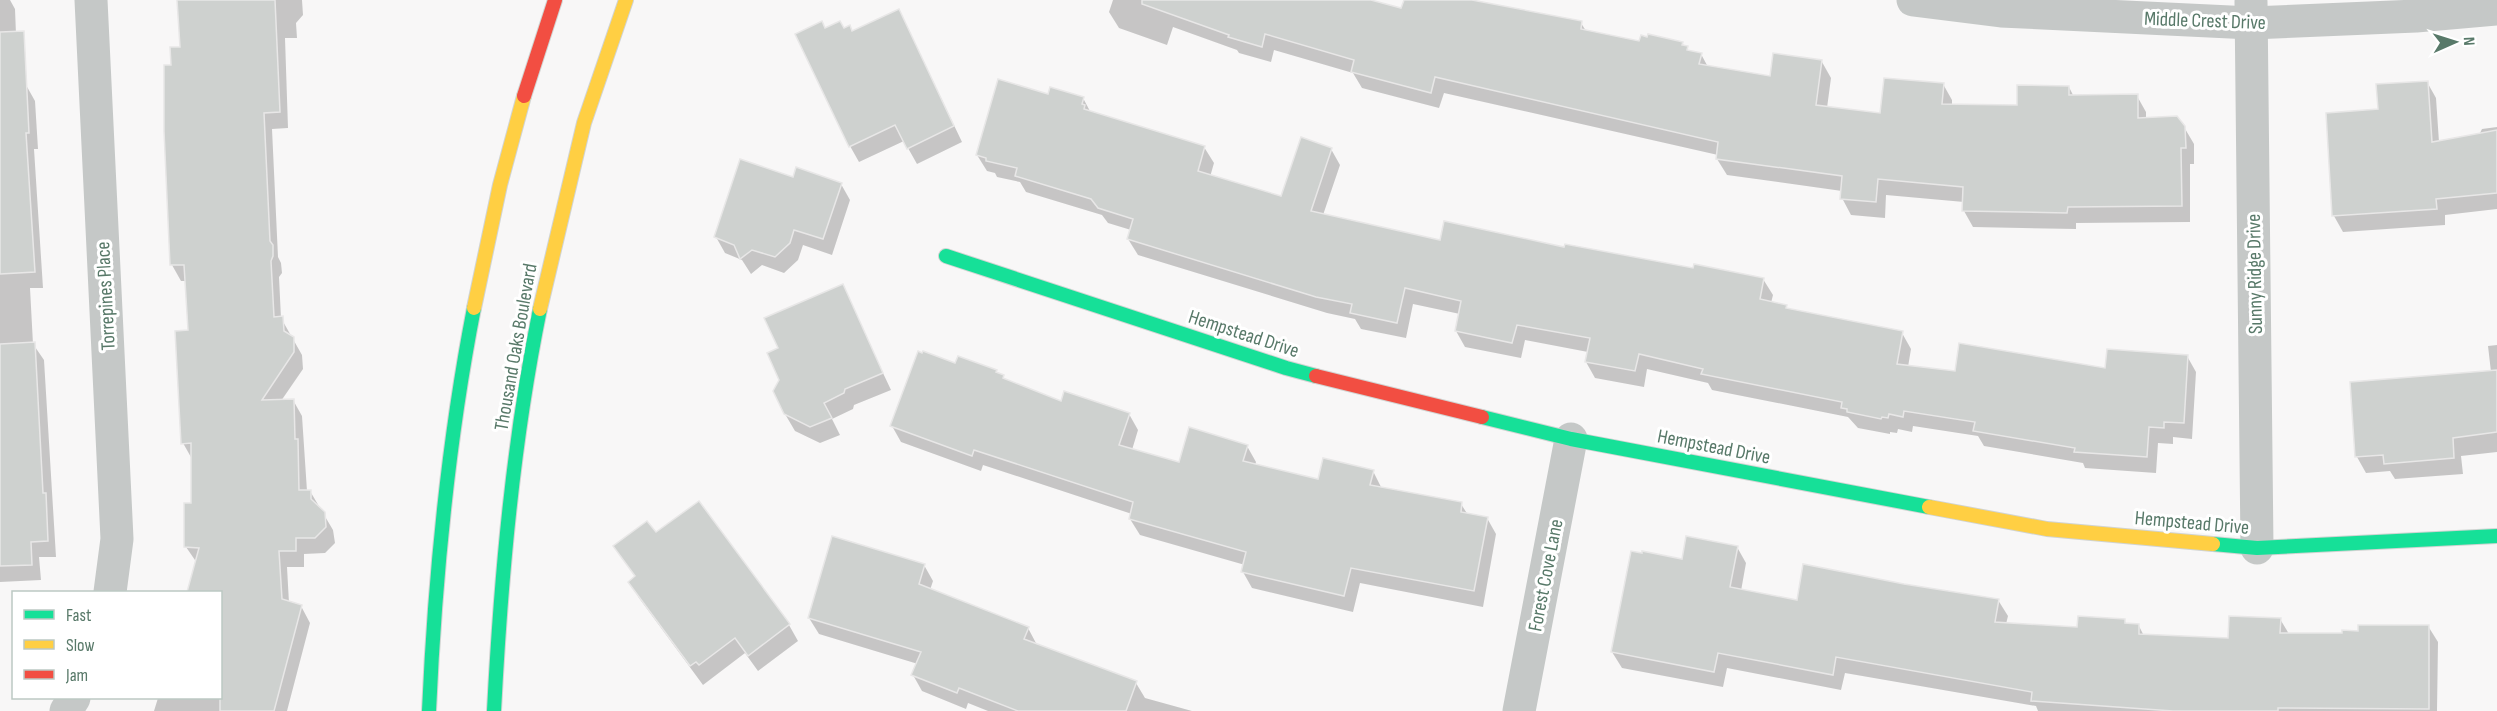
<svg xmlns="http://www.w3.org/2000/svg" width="2497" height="711" viewBox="0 0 2497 711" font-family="'Sofia Sans Condensed',sans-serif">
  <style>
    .shadow { fill: #0003 }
    .building { fill: #ced1cf; stroke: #e8e7e7; stroke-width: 1.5 }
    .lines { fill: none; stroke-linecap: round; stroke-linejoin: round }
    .fast-casing { stroke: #d1d4d2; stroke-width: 16 }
    .slow-casing { stroke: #d1d4d2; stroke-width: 16 }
    .jam-casing { stroke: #d1d4d2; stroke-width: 16 }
    .street { stroke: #c5c8c7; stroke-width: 33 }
    .fast { stroke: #16e098; stroke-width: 14 }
    .slow { stroke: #ffcf43; stroke-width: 14 }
    .jam { stroke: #f24e42; stroke-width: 14 }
    .labels { text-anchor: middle; stroke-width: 6; stroke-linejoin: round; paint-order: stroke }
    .street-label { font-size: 20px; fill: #587969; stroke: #fff }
  </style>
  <rect width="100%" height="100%" fill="#f8f7f7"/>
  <g class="shadow">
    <polygon points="0,0 10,0 15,9 18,85 26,85 35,101 38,149 34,149 43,288 30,288 33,344 44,360 56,557 39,557 41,580 0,582"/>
    <polygon points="179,0 302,0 303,15 296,23 297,38 285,38 288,128 272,129 278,257 281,263 282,273 279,277 281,318 302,355 303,369 281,401 293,400 302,416 307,491 310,491 333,530 335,543 325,553 304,554 304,567 287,567 289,603 301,606 310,623 287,711 154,711 158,698 220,698 220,592 188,592 197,563 186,547 193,504 192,459 183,443 189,332 187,281 181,281 172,265 173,66 181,48"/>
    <polygon points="1113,0 1365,0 1403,10 1405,0 1469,0 1581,23 1586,31 1640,43 1682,43 1689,52 1701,54 1708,67 1772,78 1822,62 1831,78 1827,108 1882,115 1943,84 1952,100 1952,106 2018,107 2069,87 2074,97 2137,96 2146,112 2146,119 2184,127 2194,144 2194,164 2190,164 2190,222 2076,223 2076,229 1973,227 1964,211 1964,202 1886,195 1885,218 1851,215 1842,198 1842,191 1727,175 1717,159 1718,155 1444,93 1439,108 1362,88 1353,73 1274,50 1271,62 1239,53 1237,50 1173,27 1167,45 1119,28 1109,12"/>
    <polygon points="907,27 962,142 917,164 904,141 859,162 850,146 825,30 844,30 852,32"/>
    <polygon points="2427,82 2436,98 2439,142 2479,135 2482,129 2497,127 2497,209 2445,215 2445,225 2343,232 2334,216 2327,114 2379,111"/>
    <polygon points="1049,96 1083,98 1091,113 1204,147 1214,163 1210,177 1282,198 1331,149 1340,165 1323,215 1441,241 1566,249 1763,279 1773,295 1771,303 1786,306 1788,310 1902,333 1911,349 1908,367 1956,373 2107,370 2187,356 2196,372 2192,439 2173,437 2173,444 2158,443 2156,473 2085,468 2083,463 1984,446 1978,436 1913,426 1912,432 1898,429 1897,433 1890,432 1890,434 1858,428 1848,417 1712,390 1708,383 1647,369 1644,387 1595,378 1586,362 1588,352 1525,340 1521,358 1465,347 1456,331 1460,314 1413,304 1406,338 1361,329 1355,319 1327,313 1138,255 1128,239 1131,230 1108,223 1102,215 1026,192 1020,182 997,177 995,173 987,171 977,155"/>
    <polygon points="793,179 841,184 850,200 832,255 803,245 798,260 784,273 762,265 751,274 742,260 725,253 716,237"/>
    <polygon points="842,286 891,390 854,405 853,409 832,419 840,435 820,443 795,431 785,414 780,349"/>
    <polygon points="2497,345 2497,452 2461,456 2463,474 2395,479 2390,471 2366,473 2357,457 2491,372 2488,346"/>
    <polygon points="956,365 996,371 1005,381 1062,403 1129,414 1138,430 1132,450 1180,464 1247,446 1256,462 1255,465 1320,480 1373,471 1382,489 1461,504 1468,515 1487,518 1496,534 1483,607 1360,583 1353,612 1252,588 1243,572 1245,565 1140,535 1130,519 1132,514 983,465 981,471 901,442 892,426"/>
    <polygon points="699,503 789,625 798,641 758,671 745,653 703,685 639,598 630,582 636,578 615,546 656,534"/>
    <polygon points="1737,547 1746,563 1741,591 1798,602 1903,585 1998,600 2008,616 2006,624 2078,629 2124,620 2127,625 2139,626 2144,636 2229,639 2280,619 2289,634 2343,634 2428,626 2438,642 2437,711 2038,711 2036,706 1845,673 1841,690 1727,668 1723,687 1622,668 1612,652 1683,561"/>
    <polygon points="924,565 933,581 930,590 1028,628 1037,645 1136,683 1145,698 1192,711 988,711 968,703 966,709 922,691 913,675 918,664 819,634 809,618"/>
  </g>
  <g class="building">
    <polygon points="177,0 275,0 280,112 264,113 270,241 273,245 273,256 271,261 274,317 283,316 284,331 294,337 294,352 262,400 294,399 295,439 298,439 299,490 311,490 311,499 325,512 326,527 315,538 296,538 296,551 279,551 282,599 302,605 274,711 220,711 220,592 187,592 199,548 184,547 184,503 191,503 191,443 181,444 175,331 188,330 184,265 170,265 164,131 164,65 171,65 170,47 180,47"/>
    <polygon points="1142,0 1371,0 1401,8 1404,0 1472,0 1582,21 1581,29 1639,41 1641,35 1647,37 1648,34 1683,42 1682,45 1688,46 1687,50 1702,53 1699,64 1770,76 1773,53 1822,60 1816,105 1880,113 1884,78 1944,83 1942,104 2017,105 2017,85 2069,86 2069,95 2138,94 2138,118 2177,116 2185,126 2186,148 2181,148 2182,206 2068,207 2067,213 1962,211 1963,187 1878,179 1876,202 1840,199 1842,176 1716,159 1718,142 1435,77 1431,93 1351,72 1354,60 1265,34 1262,47 1228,37 1229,35 1142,4"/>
    <polygon points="899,9 954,126 907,149 895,125 849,147 795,34 822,21 825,28 840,21 844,28 850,25 852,31"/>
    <polygon points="24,31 29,133 26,133 35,272 0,274 0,32"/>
    <polygon points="998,79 1048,94 1050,87 1084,97 1082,104 1085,105 1084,109 1205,146 1198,171 1281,196 1301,137 1332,148 1311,211 1440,240 1444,221 1564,247 1565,244 1693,268 1694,264 1764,278 1760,299 1787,305 1786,308 1903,331 1897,364 1955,371 1959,343 2105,368 2107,349 2188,355 2184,423 2164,422 2164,428 2149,427 2147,457 2074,452 2075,448 1973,431 1975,422 1904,411 1903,417 1889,414 1888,418 1882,417 1881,419 1847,412 1847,409 1841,408 1842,402 1701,374 1703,369 1639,354 1635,371 1585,362 1590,338 1517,325 1512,343 1455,331 1461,301 1405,288 1397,323 1350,313 1352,304 1316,297 1127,239 1133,219 1098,208 1091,199 1015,176 1017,168 986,161 986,158 976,155"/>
    <polygon points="2428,81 2432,142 2497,130 2497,193 2436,199 2437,209 2332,216 2326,113 2378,109 2376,84"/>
    <polygon points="740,159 793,177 796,167 842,183 823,239 794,230 790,243 775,257 752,250 740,259 734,245 714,237"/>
    <polygon points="843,284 883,373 845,389 844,393 824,403 832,418 810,427 784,414 773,391 779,380 767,353 778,348 764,318"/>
    <polygon points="35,342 43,493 46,493 48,541 31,542 32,565 0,566 0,344"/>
    <polygon points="918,351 922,353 923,351 955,363 958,356 997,370 996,372 1004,375 1003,378 1061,401 1064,391 1130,413 1119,445 1179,462 1189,427 1248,445 1243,461 1318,479 1323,458 1374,470 1370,485 1462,502 1461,512 1488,517 1474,591 1351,568 1344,596 1241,572 1246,552 1129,519 1133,502 974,450 972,456 890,426"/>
    <polygon points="2497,370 2497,432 2453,438 2454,458 2384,464 2383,455 2355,457 2350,382"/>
    <polygon points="699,501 790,624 748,656 735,638 699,665 696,662 690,666 628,582 635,576 613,546 647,521 656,532"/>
    <polygon points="832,536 925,564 919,584 1029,627 1024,639 1137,681 1126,711 1018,711 959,688 957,693 911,675 921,652 808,618"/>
    <polygon points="1686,536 1738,546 1730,587 1797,600 1803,564 1904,584 1999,599 1995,622 2077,627 2078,616 2125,619 2125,623 2139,624 2139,634 2228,638 2229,616 2281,618 2280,633 2342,633 2342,630 2358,631 2358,625 2429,625 2429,709 2278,708 2278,711 2173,711 2031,701 2032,692 1836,657 1833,675 1718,653 1714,672 1611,652 1631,551 1642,553 1642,551 1682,559"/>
  </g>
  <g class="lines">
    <g class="fast-casing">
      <g id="fast">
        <polyline points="946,256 1286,368 1316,376"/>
        <polyline points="1482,417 1571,439 1929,507"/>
        <polyline points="2213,544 2257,548 2497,536"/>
        <path d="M429 711C435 576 448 441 474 308"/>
        <path d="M494 711C501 576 513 441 540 309"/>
      </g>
    </g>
    <g class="slow-casing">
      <g id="slow">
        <polyline points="474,308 500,185 524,96"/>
        <polyline points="540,309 584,123 626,0"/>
        <polyline points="1929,507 2047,529 2213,544"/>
      </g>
    </g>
    <g class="jam-casing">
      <g id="jam">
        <polyline points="524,96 555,0"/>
        <polyline points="1316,376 1482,417"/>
      </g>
    </g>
    <g class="street">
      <polyline points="91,0 117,539 110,592"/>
      <polyline points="1913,0 2001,11 2251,23 2416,16 2497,9"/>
      <polyline points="2251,2 2257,548"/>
      <polyline points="66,711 74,698"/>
      <polyline points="1519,711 1571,439"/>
    </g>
    <use href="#fast" class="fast"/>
    <use href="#slow" class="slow"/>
    <use href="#jam" class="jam"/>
  </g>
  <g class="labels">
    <g class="street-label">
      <text transform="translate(2205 20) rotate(2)" y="7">Middle Crest Drive</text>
      <text transform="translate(2254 274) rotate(-91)" y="7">Sunny Ridge Drive</text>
      <text transform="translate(105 296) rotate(-93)" y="7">Torrepines Place</text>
      <text transform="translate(1244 333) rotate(18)" y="7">Hempstead Drive</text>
      <text transform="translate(515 347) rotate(-80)" y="7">Thousand Oaks Boulevard</text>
      <text transform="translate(1714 446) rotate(11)" y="7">Hempstead Drive</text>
      <text transform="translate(2192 522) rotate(5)" y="7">Hempstead Drive</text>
      <text transform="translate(1545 575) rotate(-79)" y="7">Forest Cove Lane</text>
    </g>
  </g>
  <rect x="12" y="591" width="210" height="108" fill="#ffffff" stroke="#bcc9c3" stroke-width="1.5"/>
  <rect x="24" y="610" width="30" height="9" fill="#16e098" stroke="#bcc9c3" stroke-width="1.5"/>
  <text x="66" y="621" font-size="18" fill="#587969">Fast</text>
  <rect x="24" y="640" width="30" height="9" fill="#ffcf43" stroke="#bcc9c3" stroke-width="1.5"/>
  <text x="66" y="651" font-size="18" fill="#587969">Slow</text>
  <rect x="24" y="670" width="30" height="9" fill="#f24e42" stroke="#bcc9c3" stroke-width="1.5"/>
  <text x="66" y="681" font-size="18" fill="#587969">Jam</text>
  <g transform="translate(2455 42) rotate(87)" stroke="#ffffff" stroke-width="4.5" paint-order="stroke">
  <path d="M0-4.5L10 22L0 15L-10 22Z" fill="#587969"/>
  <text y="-9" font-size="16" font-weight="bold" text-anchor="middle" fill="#587969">N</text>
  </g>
</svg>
